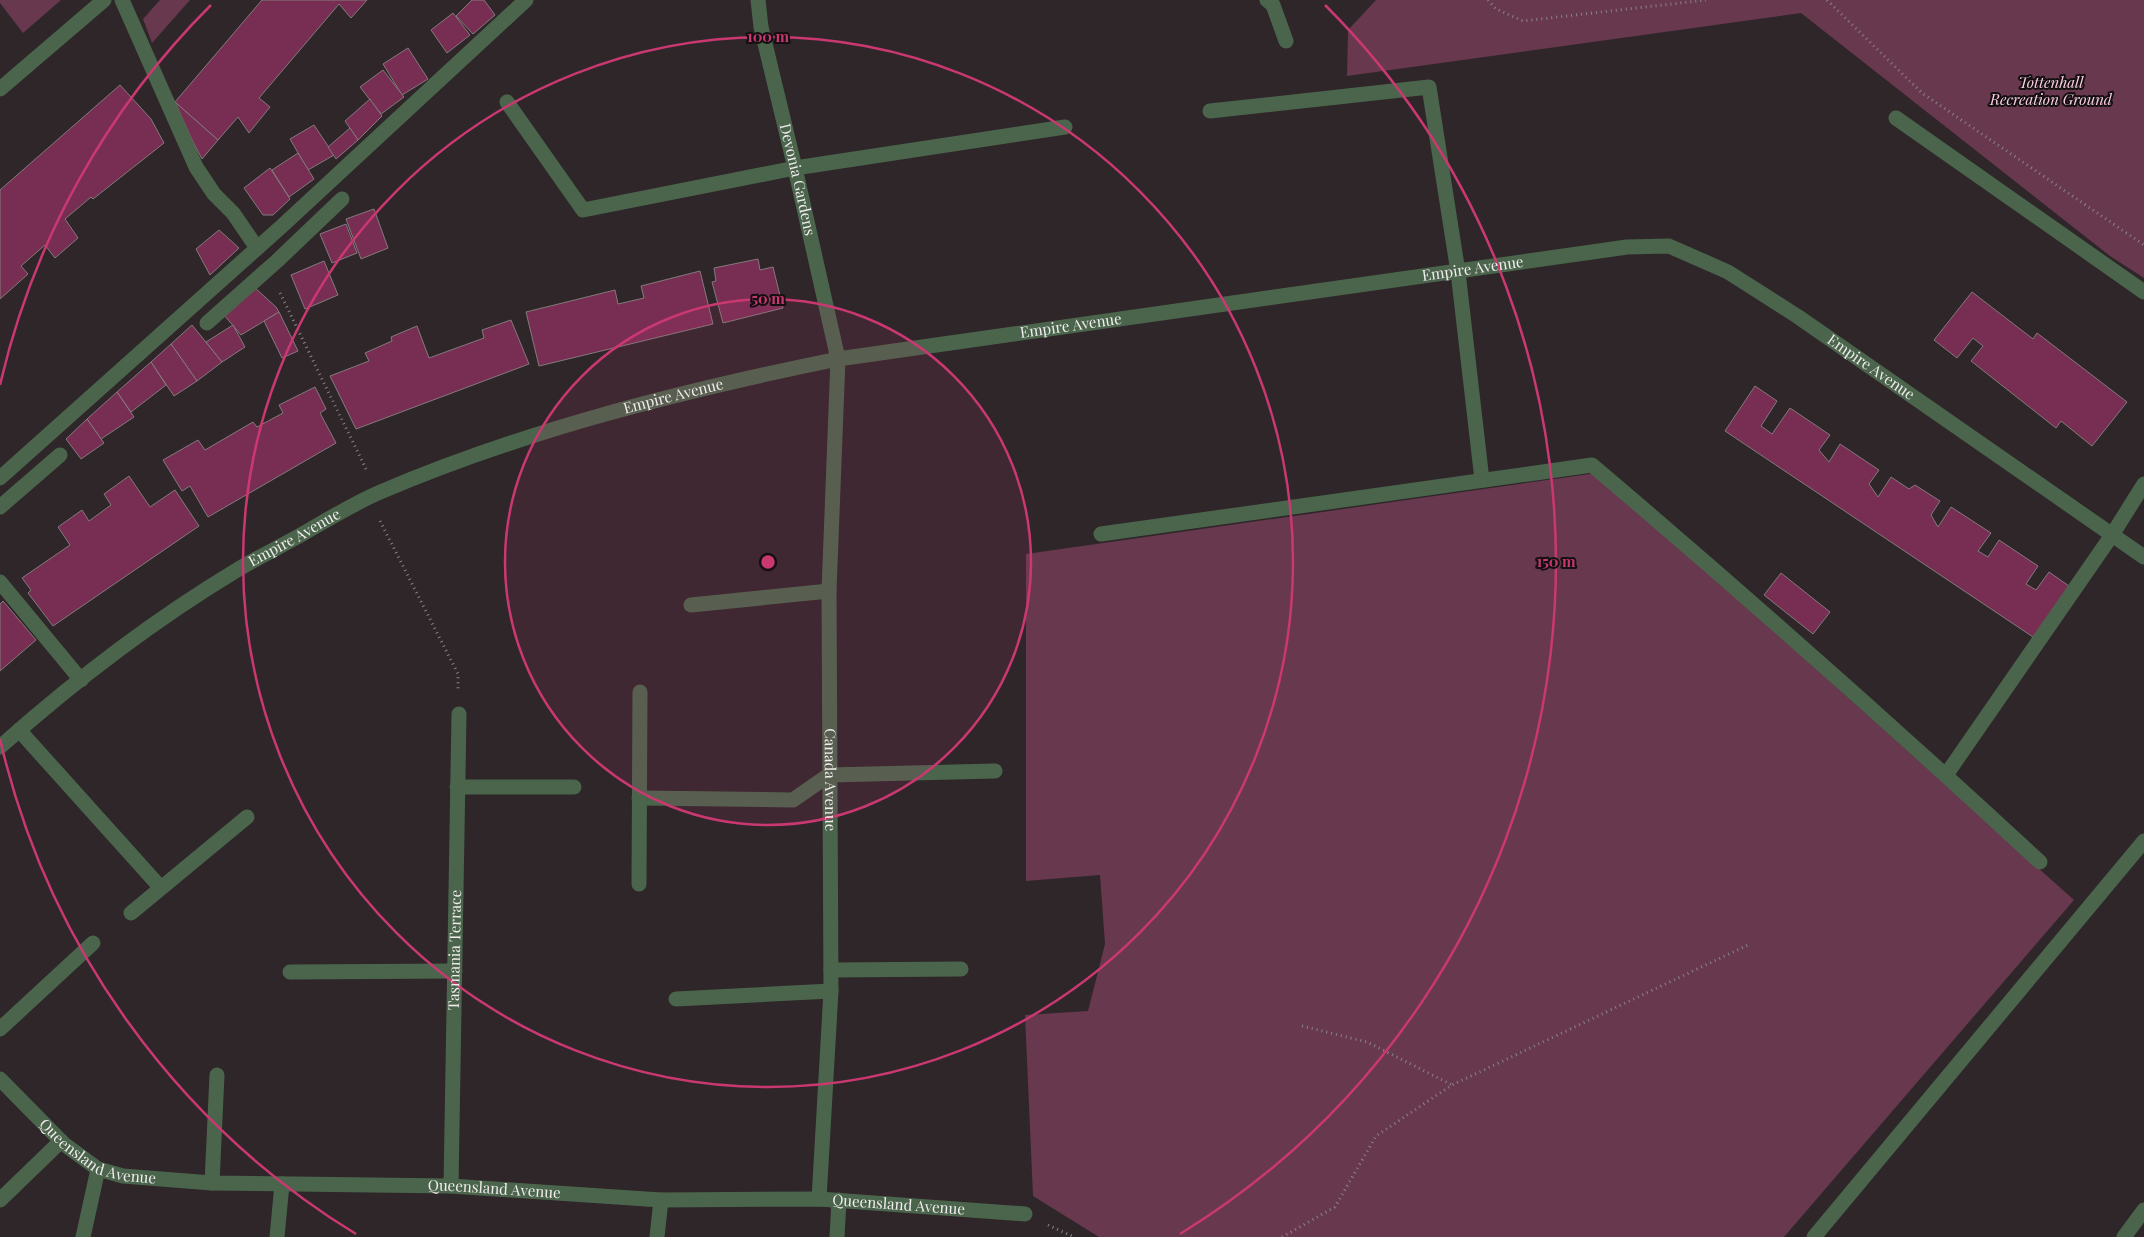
<svg xmlns="http://www.w3.org/2000/svg" width="2144" height="1237" viewBox="0 0 2144 1237" font-family="'Playfair Display',serif">
  <style>
    .green { fill: #68384e }
    .building { fill: #782e53; stroke: #837a7d }
    .lines { fill: none; stroke-linecap: round; stroke-linejoin: round }
    .path { stroke: #8a8486; stroke-width: 3; stroke-dasharray: 1 4; stroke-linecap: butt }
    .minor { stroke: #4b654c; stroke-width: 15 }
    .ring { fill: none; stroke: #c93871; stroke-width: 2.5 }
    .labels { text-anchor: middle; stroke-width: 4; stroke-linejoin: round; paint-order: stroke }
    .park-label { font-size: 15px; font-style: italic; fill: #fdcfe2; stroke: #141012 }
    .street-label { font-size: 15px; fill: #f1ecee; stroke: #141012 }
    .centre { fill: #c93871; stroke: #141012; stroke-width: 2.5 }
    .ring-label { font-size: 15px; text-anchor: middle; font-weight: bold; fill: #c93871; stroke: #141012; stroke-width: 4; stroke-linejoin: round; paint-order: stroke }
  </style>
  <rect width="100%" height="100%" fill="#2e2629"/>
  <g class="green">
    <polygon points="0,0 61,0 23,33 0,3"/>
    <polygon points="160,0 190,0 152,43 143,19"/>
    <polygon points="1376,0 2144,0 2144,278 2110,256 1801,13 1347,76 1348,30"/>
    <polygon points="1597,473 2074,900 1784,1237 1099,1237 1033,1196 1025,1015 1088,1011 1105,944 1100,875 1026,881 1026,554"/>
  </g>
  <g class="building">
    <polygon points="262,0 367,0 351,18 339,4 259,98 270,107 249,133 238,117 218,140 175,102"/>
    <polygon points="472,0 484,0 495,15 473,34 456,16"/>
    <polygon points="453,13 470,35 447,53 431,30"/>
    <polygon points="408,48 428,79 402,95 383,64"/>
    <polygon points="383,70 404,97 381,114 360,87"/>
    <polygon points="120,85 151,119 164,143 93,199 91,197 65,219 78,238 55,258 45,245 21,266 28,274 0,299 0,190"/>
    <polygon points="370,99 382,116 358,140 345,121"/>
    <polygon points="175,102 218,140 202,159 192,140"/>
    <polygon points="314,125 334,155 308,170 290,139"/>
    <polygon points="350,128 358,140 336,159 328,147"/>
    <polygon points="298,153 314,179 289,197 272,170"/>
    <polygon points="270,168 290,199 273,215 263,215 244,188"/>
    <polygon points="374,209 388,248 361,259 346,219"/>
    <polygon points="346,224 357,253 332,263 320,234"/>
    <polygon points="219,230 239,248 210,275 196,249"/>
    <polygon points="758,259 760,270 773,267 783,308 723,323 712,282 716,281 714,268"/>
    <polygon points="324,261 338,295 305,309 291,275"/>
    <polygon points="700,271 713,324 539,366 526,312 615,290 618,304 644,298 641,286"/>
    <polygon points="254,287 276,307 279,312 241,335 224,315"/>
    <polygon points="1972,292 2033,339 2037,333 2127,402 2092,446 2061,421 2056,428 1971,361 1983,346 1973,338 1957,358 1934,340"/>
    <polygon points="279,312 298,351 282,358 264,321"/>
    <polygon points="511,320 529,364 356,429 330,376 369,361 365,353 392,341 391,337 417,326 429,358 484,338 482,330"/>
    <polygon points="192,325 222,362 197,381 171,344"/>
    <polygon points="233,325 245,347 222,362 206,342"/>
    <polygon points="171,344 197,381 174,396 151,362"/>
    <polygon points="151,362 166,385 131,412 117,392"/>
    <polygon points="1755,386 1777,401 1761,426 1772,434 1790,408 1830,435 1819,450 1829,462 1840,444 1879,470 1869,484 1878,497 1891,477 1909,489 1915,485 1940,501 1931,515 1938,527 1951,507 1991,533 1978,551 1988,557 1999,540 2038,566 2026,584 2036,590 2049,572 2069,586 2033,637 1725,431"/>
    <polygon points="315,387 326,409 320,413 336,443 208,517 190,486 182,491 163,460 198,440 205,450 253,422 257,427 283,413 279,405"/>
    <polygon points="117,392 134,417 101,439 87,419"/>
    <polygon points="87,419 104,443 81,459 66,439"/>
    <polygon points="129,476 150,507 175,490 199,526 53,626 28,593 31,590 22,578 70,545 58,527 82,510 89,521 111,505 104,494"/>
    <polygon points="1781,573 1830,612 1813,634 1764,595"/>
    <polygon points="3,601 36,640 0,671 0,604"/>
  </g>
  <g class="lines">
    <g class="path">
      <polyline points="1488,0 1496,9 1523,21 1706,0"/>
      <polyline points="1827,0 1922,93 2144,245"/>
      <polyline points="280,293 366,469"/>
      <polyline points="380,521 458,674 458,691"/>
      <polyline points="1302,1026 1367,1042 1452,1085"/>
      <polyline points="1048,1225 1074,1237"/>
      <polyline points="1282,1237 1335,1207 1376,1136 1452,1085 1750,944"/>
    </g>
    <g class="minor">
      <polyline points="122,0 196,167 214,194 233,213 257,248"/>
      <path id="s1" d="M758 0 761 27 795 168 838 359 829 591 831 991 819 1199"/>
      <polyline points="1267,0 1273,5 1286,41"/>
      <polyline points="0,89 104,0"/>
      <polyline points="507,102 583,210 795,168 1065,127"/>
      <polyline points="1210,111 1429,87 1458,272 1482,480"/>
      <polyline points="1896,118 2144,292"/>
      <polyline points="207,323 277,261 342,199"/>
      <polyline points="0,478 282,226 526,0"/>
      <polyline points="0,507 60,455"/>
      <path d="M1101 534 1592 465C1744 594 1893 726 2040 862"/>
      <polyline points="0,582 81,680"/>
      <polyline points="691,605 829,591"/>
      <polyline points="19,730 161,888"/>
      <path id="s2" d="M0 747C73 682 154 620 237 570 257 558 279 547 299 536 325 521 351 505 378 493 525 430 681 391 838 359L1627 247 1669 246 1728 272 1797 316 2144 557"/>
      <polyline points="1946,775 2112,535 2144,484"/>
      <polyline points="457,787 574,787"/>
      <polyline points="639,798 793,800 829,775 995,771"/>
      <polyline points="639,884 640,692"/>
      <polyline points="131,913 247,817"/>
      <polyline points="831,970 961,969"/>
      <polyline points="290,972 455,971"/>
      <polyline points="676,999 831,991"/>
      <polyline points="0,1029 93,943"/>
      <path id="s3" d="M0 1079 64 1144 98 1169 123 1176 212 1183 451 1186 661 1200 819 1199 1025 1214"/>
      <polyline points="212,1183 217,1075"/>
      <path id="s4" d="M451 1186 459 714"/>
      <polyline points="0,1200 61,1141"/>
      <polyline points="83,1237 98,1169"/>
      <polyline points="277,1237 282,1184"/>
      <polyline points="657,1237 661,1200"/>
      <polyline points="837,1237 839,1200"/>
      <polyline points="1814,1237 2144,841"/>
      <polyline points="2124,1237 2144,1210"/>
    </g>
  </g>
  <circle cx="768" cy="562" r="263" fill="#c93871" fill-opacity=".12"/>
  <g class="ring">
    <circle cx="768" cy="562" r="263"/>
    <circle cx="768" cy="562" r="525"/>
    <path d="M356 1234A788 788 0 0 1 0 739M0 385A788 788 0 0 1 211 5M1325 5A788 788 0 0 1 1180 1234"/>
  </g>
  <g class="labels">
    <g class="park-label">
      <text x="2051" y="88">Tottenhall<tspan x="2051" dy="17">Recreation Ground</tspan></text>
    </g>
    <g class="street-label">
      <text dy="5" stroke="none"><textPath href="#s1" startOffset="184">Devonia Gardens</textPath></text>
      <text dy="5" stroke="none"><textPath href="#s2" startOffset="1578">Empire Avenue</textPath></text>
      <text dy="5" stroke="none"><textPath href="#s2" startOffset="1172">Empire Avenue</textPath></text>
      <text dy="5" stroke="none"><textPath href="#s2" startOffset="2012">Empire Avenue</textPath></text>
      <text dy="5" stroke="none"><textPath href="#s2" startOffset="768">Empire Avenue</textPath></text>
      <text dy="5" stroke="none"><textPath href="#s2" startOffset="362">Empire Avenue</textPath></text>
      <text dy="5" stroke="none"><textPath href="#s1" startOffset="789">Canada Avenue</textPath></text>
      <text dy="5" stroke="none"><textPath href="#s4" startOffset="236">Tasmania Terrace</textPath></text>
      <text dy="5" stroke="none"><textPath href="#s3" startOffset="126">Queensland Avenue</textPath></text>
      <text dy="5" stroke="none"><textPath href="#s3" startOffset="531">Queensland Avenue</textPath></text>
      <text dy="5" stroke="none"><textPath href="#s3" startOffset="936">Queensland Avenue</textPath></text>
    </g>
  </g>
  <circle cx="768" cy="562" r="8" class="centre"/>
  <g class="ring-label">
    <text x="768" y="42">100 m</text>
    <text x="768" y="304">50 m</text>
    <text x="1556" y="567">150 m</text>
  </g>
</svg>
